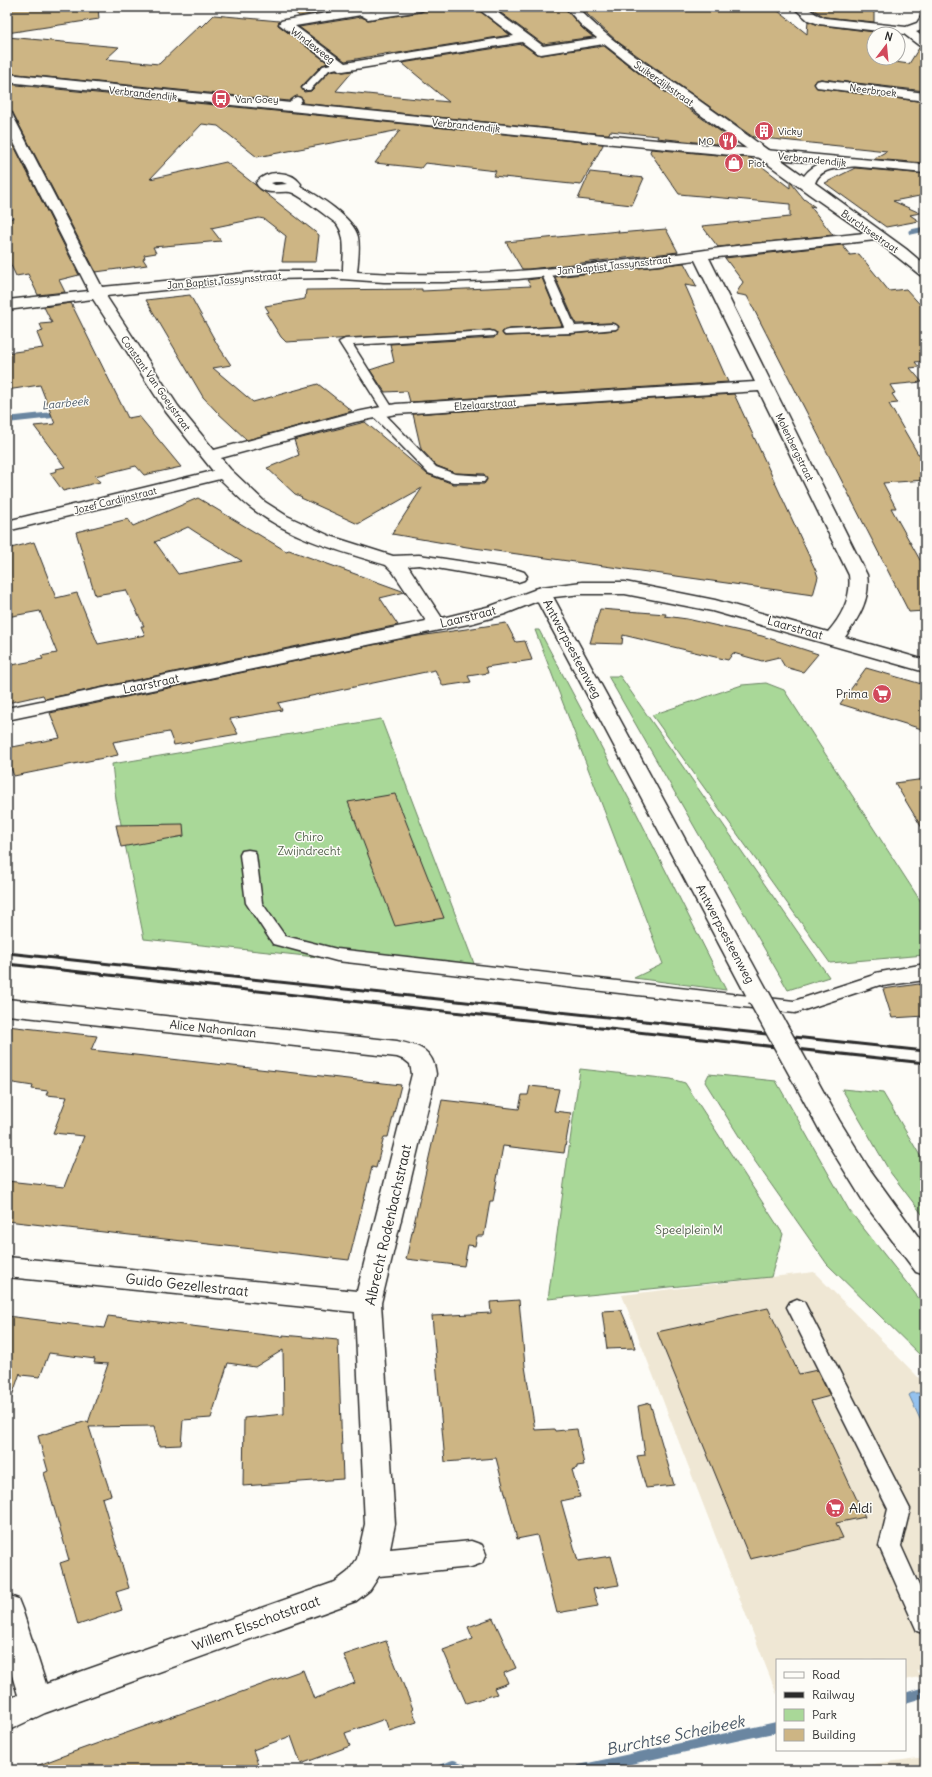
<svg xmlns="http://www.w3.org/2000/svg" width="932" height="1777" viewBox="0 0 932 1777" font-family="Delius,sans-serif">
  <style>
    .built { fill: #efe7d4 }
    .green { fill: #a9d898; stroke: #6a8262 }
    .water { fill: #94c2ef; stroke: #6a86a1 }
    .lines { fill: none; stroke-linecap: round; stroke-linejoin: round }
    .stream-far2 { stroke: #6a86a1; stroke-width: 5 }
    .stream-far1 { stroke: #6a86a1; stroke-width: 6 }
    .stream { stroke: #6a86a1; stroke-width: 10 }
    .building { fill: #cdb584; stroke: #2b2b2b; fill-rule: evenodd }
    .lane-casing { stroke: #2b2b2b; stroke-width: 3 }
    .street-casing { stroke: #2b2b2b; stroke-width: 3 }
    .secondary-casing { stroke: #2b2b2b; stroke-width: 3 }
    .lane { fill: #fdfcf7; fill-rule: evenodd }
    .street { fill: #fdfcf7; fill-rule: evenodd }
    .secondary { fill: #fdfcf7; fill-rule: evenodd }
    .rail { stroke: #2b2b2b; stroke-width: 3 }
    .secondary-bridge-casing { stroke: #2b2b2b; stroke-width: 25; stroke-linecap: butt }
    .secondary-bridge { stroke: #fdfcf7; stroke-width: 22 }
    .labels { text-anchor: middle; stroke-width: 3; stroke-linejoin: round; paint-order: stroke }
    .far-street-label { font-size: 10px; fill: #2b2b2b; stroke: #fdfcf7 }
    .far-poi-label { font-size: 10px; fill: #2b2b2b; stroke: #fdfcf7; text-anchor: start }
    .far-water-label { font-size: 11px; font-style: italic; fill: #4a5866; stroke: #fdfcf7 }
    .street-label { font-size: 12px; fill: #2b2b2b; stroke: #fdfcf7 }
    .poi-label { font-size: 12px; fill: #2b2b2b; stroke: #fdfcf7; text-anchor: end }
    .park-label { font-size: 12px; fill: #515f4c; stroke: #fdfcf7 }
    .near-street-label { font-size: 14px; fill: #2b2b2b; stroke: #fdfcf7 }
    .near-poi-label { font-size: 14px; fill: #2b2b2b; stroke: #fdfcf7; text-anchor: start }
    .near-water-label { font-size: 16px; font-style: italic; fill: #4a5866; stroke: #fdfcf7 }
  </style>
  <rect width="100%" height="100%" fill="#fdfcf7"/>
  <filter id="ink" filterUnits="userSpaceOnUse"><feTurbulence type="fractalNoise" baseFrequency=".025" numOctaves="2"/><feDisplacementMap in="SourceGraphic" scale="8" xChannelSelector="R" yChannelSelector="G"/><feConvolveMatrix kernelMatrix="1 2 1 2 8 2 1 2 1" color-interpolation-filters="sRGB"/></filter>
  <g filter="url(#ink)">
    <g class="built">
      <polygon points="814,1272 925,1384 925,1668 916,1671 924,1676 905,1680 905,1660 777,1660 777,1695 622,1295"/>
      <polygon points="925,1757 925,1770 829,1770"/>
    </g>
    <g class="green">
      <polygon points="535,630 539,630 636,812 726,990 634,978 663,964"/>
      <polygon points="608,676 620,676 829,977 788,990"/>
      <polygon points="766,683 784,690 925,908 925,955 830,963 652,715 742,685"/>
      <polygon points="381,719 478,974 144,939 116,799 112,764"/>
      <polygon points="580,1069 671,1079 685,1083 783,1234 771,1277 548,1299"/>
      <polygon points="709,1074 776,1081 849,1210 925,1306 925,1360 827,1264 754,1160 705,1082"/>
      <polygon points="842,1089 883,1093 925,1164 925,1218 890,1172"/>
    </g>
    <polygon class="water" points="912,1393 919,1393 925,1399 925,1430 909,1395"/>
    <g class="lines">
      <polyline class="stream-far2" points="911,232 925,229"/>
      <polyline class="stream-far1" points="7,420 62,414"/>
      <g class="stream">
        <polyline points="905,1698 925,1692"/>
        <polyline points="441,1770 453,1765 466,1770"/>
        <polyline points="580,1770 777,1727"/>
      </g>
    </g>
    <g class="building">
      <polygon points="7,7 98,7 99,19 7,33"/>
      <polygon points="288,7 354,7 299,16"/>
      <polygon points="428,7 475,7 510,35 392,54 390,53 345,61 299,27 361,17 368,20 421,12"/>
      <polygon points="493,7 564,7 582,28 593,37 543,44"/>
      <polygon points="579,7 773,7 807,34 808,21 819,25 874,32 874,59 909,64 919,48 925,49 925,91 821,79 817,80 814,83 817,88 925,102 925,163 873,159 887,151 753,137 618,42"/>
      <polygon points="809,7 874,7 874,22 825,17"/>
      <polygon points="214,15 279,21 278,25 328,63 322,65 301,87 304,92 311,91 330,71 336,70 343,72 353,71 336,91 449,102 402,63 522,44 536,54 541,55 604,46 641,75 727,136 721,135 734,146 657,138 658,136 610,131 609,134 603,134 302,103 303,99 297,96 289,101 7,73 7,37 119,47 106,59 159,64 200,25 202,27"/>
      <polygon points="7,84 603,144 603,145 581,185 493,176 496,171 425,163 421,168 375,163 400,130 257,157 218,126 202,124 150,179 226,162 319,235 316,262 282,262 286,236 264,219 259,218 211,228 221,241 153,247 156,253 144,255 145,258 143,259 147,265 96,272 13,113 7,111"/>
      <polygon points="7,132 79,275 59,280 65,292 38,295 28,274 16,276 7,257 7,219 13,218 7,206"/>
      <polygon points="651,149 751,158 790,188 790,182 792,184 804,199 815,207 810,206 833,235 718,247 702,226 790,217 790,204 679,194 650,152"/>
      <polygon points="855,168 925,174 925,195 893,201 920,213 910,215 919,221 886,227 825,183"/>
      <polygon points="590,172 644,178 632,205 578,199"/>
      <polygon points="666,229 678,252 529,269 522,269 506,242 619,231 618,233"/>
      <polygon points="842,245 850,255 859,254 889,291 906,289 925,310 925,361 915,362 919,367 910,368 922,382 890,385 895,393 892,394 898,403 889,404 918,454 925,453 925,480 883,483 896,508 891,508 920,560 925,560 925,611 909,612 747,296 736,294 743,282 725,258"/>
      <polygon points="684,263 697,287 685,285 728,382 410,402 407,391 385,392 370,370 394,362 390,344 494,338 497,333 490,330 286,342 281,337 266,313 269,312 265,306 305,299 306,290 422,289 422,291 531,286 527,280 542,278 562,326 509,329 502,332 504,336 571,334 616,330 619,326 612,323 576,324 555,277"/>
      <polygon points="190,295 217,344 231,365 213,368 253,402 318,384 352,411 247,440 217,412 203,397 146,300"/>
      <polygon points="71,303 128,418 139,416 181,467 144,475 136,466 95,476 100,482 63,491 50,473 57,471 56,469 65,467 34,426 55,424 40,385 7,390 7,353 43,348 37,333 43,331 40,324 52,323 44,307"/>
      <polygon points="734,394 816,571 818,577 813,595 467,547 392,534 422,488 358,524 301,498 302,497 295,494 267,468 299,455 294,440 365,422 427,474 453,484 484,484 487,480 484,474 455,473 437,466 421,449 413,414"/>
      <path d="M198 498 286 551 289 550 405 592 380 598 398 625 45 699 43 695 7 703V666L43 659 41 656 57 653 40 611 7 617V549L34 542 56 598 77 593 98 644 145 635 141 626H144L126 590 95 595 76 532 128 519 133 526ZM188 527 194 531 242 561 178 574 155 542Z"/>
      <polygon points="600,609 666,614 665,616 687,619 762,636 818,654 803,672 785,667 779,657 762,661 733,653 728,660 623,635 622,644 590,643"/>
      <polygon points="506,623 516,642 525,641 532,660 486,667 488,673 468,676 471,682 443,686 435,670 278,703 282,710 230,719 238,734 174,745 169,732 113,742 118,755 14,776 7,758 7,748 60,738 50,713 406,638"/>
      <polygon points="866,668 925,685 925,730 840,704"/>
      <polygon points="925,779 925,833 895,783"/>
      <polygon points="395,794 444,918 395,926 348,802"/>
      <polygon points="183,824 184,836 121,847 116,825"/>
      <polygon points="919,984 925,995 925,1016 892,1018 883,989"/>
      <polygon points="7,1026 97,1036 91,1050 401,1085 388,1137 384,1137 376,1168 372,1167 349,1260 7,1221 7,1181 64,1187 84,1136 53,1133 67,1097 46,1095 48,1091 32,1089 33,1086 7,1082"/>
      <polygon points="530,1086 559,1089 554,1111 571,1113 564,1153 503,1146 493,1201 490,1201 484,1236 477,1236 475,1246 468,1245 464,1266 406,1259 442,1100 519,1109 522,1095 528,1095"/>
      <polygon points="519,1300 525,1366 535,1430 554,1429 555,1431 577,1429 584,1465 577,1466 577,1468 572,1470 580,1497 561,1501 578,1561 611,1556 619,1585 593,1589 598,1606 557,1613 537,1535 517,1539 496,1458 445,1462 432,1316 491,1313 490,1302"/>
      <polygon points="768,1308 799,1374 817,1370 830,1396 811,1401 865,1517 836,1523 843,1538 750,1559 657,1332"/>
      <polygon points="621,1310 630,1331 635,1348 607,1349 602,1311"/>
      <polygon points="7,1316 104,1328 108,1316 283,1337 283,1335 338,1340 343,1479 243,1486 244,1418 284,1414 283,1350 255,1367 228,1363 211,1418 183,1420 181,1445 159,1446 154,1426 89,1427 111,1495 102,1498 129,1588 116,1592 122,1610 78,1625 60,1563 69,1560 44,1473 48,1471 38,1436 87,1421 88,1423 108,1364 94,1363 95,1359 49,1353 40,1377 21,1375 20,1373 10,1402 7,1402"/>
      <polygon points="650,1403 674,1485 646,1488 637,1456 645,1455 638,1406"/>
      <polygon points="493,1618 516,1668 504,1673 508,1683 494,1688 497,1694 466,1703 443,1650 473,1639 468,1627"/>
      <polygon points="386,1641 413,1709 412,1709 417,1722 389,1731 385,1719 345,1733 350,1746 301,1764 291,1736 253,1750 260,1770 31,1770 31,1768 76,1751 303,1670 314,1699 355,1683 344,1655"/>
    </g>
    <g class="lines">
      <g class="lane-casing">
        <g id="lane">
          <polygon points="339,62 342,63 344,65 342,67 329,70 310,90 304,90 302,88 304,86 323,66"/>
          <path d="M297 97 300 98 302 100 294 110H288L286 108C289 104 292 98 297 97Z"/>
          <polygon points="546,269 551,272 575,326 612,324 616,325 618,327 616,329 571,333 505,335 503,333 505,331 509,330 564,327 541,272"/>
          <polygon points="490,331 494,332 496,334 494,336 353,345 394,410 392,413 384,413 382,410 339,342 345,339"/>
          <polygon points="376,408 380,409 436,467 455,474 484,476 486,479 484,482 453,482 428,473 372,415 370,412 372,409"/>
          <polygon points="248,850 254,851 256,855 262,903 285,936 337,949 794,1001 883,972 889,974 891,978 889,982 795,1013 337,961 273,944 246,903 240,855 242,851"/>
          <polygon points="797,1299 804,1302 910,1509 901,1546 925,1599 925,1634 917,1631 879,1546 888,1509 787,1307 790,1302"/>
        </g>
      </g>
      <g class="street-casing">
        <g id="street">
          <path d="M363 7 370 11 398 7H427L425 9 421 11 368 19 361 15 295 26 345 63 514 36 476 7H490L543 46 597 38 583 27 565 7H577C610 42 651 67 690 94 728 121 766 149 804 176 814 162 838 156 855 160L857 163 855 166C840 169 821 166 815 183L906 249 925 265V276L920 275 876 240 709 258 867 575C871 599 858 619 845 637L925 660V672L712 611 625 594H582L545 598 505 614 473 623 7 720V708L426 621 393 572 386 565C340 551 293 539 254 510 242 502 231 489 220 479L7 531V521L213 471 166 412 93 299 7 310V300L89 291 7 129V112L12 113 13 116 102 287 270 271H343C343 254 347 236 336 223 327 217 298 193 290 192 277 191 263 196 256 183 266 169 291 170 301 184L300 186C317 195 354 218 358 237 360 248 358 261 357 272 471 280 587 266 699 251 754 243 810 239 865 233L809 194 679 99 642 74 604 44 541 54 537 53 522 42 343 71 339 70 279 24 281 21 285 20ZM275 182H282L287 184 275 185 271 183ZM695 260 755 382 396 404 347 414 214 450 178 406 106 296 270 279 328 278 384 282H443L518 279 659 265ZM759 391 849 575C852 597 842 616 828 632L715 600 625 582H582L542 587 491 606 442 618 408 566 419 565 518 582 524 580 527 576 524 572 518 570 419 555 393 556 330 536 287 516 265 502 230 469 221 458 355 422 396 414Z"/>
          <polygon points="793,7 806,7 816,14 825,18 906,27 917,23 921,17 925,16 925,29 916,32 925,38 925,48 921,47 904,34 819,24 808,20"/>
          <polygon points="821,80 925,93 925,101 817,87 815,84 817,81"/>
          <polygon points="925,964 925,980 883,986 875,983 871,978 875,973"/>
          <path d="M7 999 397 1041C419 1046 433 1049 436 1074L381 1303 395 1524 390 1549 471 1541 482 1545 486 1554 482 1563 471 1567 379 1576 370 1590 356 1601 45 1713 7 1731V1700L18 1695 7 1659V1595L18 1599 22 1609 46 1684 335 1582 348 1572 357 1559 365 1524 355 1312 7 1277V1257L357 1291 412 1074 410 1064 405 1060 397 1057 7 1015Z"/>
        </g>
      </g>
      <g class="secondary-casing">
        <g id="secondary">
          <polygon points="7,74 603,135 925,165 925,173 603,143 7,82"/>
          <polygon points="542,587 549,589 551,593 771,997 767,1003 759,1005 751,1003 747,997 533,593 535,589"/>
          <polygon points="802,1066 811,1069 839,1120 868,1167 925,1246 925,1275 916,1272 865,1204 820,1131 790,1075 793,1069"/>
        </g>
      </g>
      <use href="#lane" class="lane"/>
      <use href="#street" class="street"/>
      <use href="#secondary" class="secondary"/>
      <g class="rail">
        <polyline points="7,953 925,1051"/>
        <polyline points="7,964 925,1063"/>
      </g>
      <g class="secondary-bridge-casing">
        <polyline id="secondary-bridge" points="759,997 802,1075"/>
      </g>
      <use href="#secondary-bridge" class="secondary-bridge"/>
    </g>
  </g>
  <defs>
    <g id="bus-disc" transform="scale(1)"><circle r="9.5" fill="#d1495b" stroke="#fdfcf7"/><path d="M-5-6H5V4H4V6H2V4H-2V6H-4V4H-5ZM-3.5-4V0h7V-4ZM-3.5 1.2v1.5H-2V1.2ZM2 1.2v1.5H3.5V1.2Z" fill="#fff"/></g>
    <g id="building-disc" transform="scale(1)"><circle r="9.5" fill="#d1495b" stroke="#fdfcf7"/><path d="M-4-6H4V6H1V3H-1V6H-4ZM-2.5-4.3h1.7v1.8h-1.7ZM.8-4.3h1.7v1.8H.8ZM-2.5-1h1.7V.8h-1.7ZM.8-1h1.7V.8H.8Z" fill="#fff"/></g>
    <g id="restaurant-disc" transform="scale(1)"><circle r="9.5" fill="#d1495b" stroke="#fdfcf7"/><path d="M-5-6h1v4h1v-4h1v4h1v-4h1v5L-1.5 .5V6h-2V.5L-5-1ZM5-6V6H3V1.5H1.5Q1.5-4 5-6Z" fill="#fff"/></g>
    <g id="shop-disc" transform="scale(1)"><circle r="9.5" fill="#d1495b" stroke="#fdfcf7"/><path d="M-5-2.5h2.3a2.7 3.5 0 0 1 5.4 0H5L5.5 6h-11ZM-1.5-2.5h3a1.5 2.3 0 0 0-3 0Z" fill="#fff"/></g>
    <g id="supermarket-disc" transform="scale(1)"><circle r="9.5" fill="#d1495b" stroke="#fdfcf7"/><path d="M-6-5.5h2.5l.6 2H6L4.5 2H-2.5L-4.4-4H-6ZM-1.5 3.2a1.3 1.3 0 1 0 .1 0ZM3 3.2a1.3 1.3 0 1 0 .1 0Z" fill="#fff"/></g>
  </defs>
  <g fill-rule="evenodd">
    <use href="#bus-disc" x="221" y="99"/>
    <use href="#building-disc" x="764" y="131"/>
    <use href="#restaurant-disc" x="728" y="141"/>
    <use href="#shop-disc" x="734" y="163"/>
    <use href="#supermarket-disc" x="882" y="694"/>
    <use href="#supermarket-disc" x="835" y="1508"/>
  </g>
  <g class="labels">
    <g class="far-street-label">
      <text transform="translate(313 45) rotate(37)" y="4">Windeweeg</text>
      <text transform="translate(664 83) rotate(35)" y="4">Suikerdijkstraat</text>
      <text transform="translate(873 90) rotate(7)" y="4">Neerbroek</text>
      <text transform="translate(143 93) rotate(6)" y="4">Verbrandendijk</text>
      <text transform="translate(466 125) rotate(6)" y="4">Verbrandendijk</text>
      <text transform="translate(812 159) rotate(6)" y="4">Verbrandendijk</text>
      <text transform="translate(870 231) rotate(35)" y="4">Burchtsestraat</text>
      <text transform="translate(614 265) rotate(-6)" y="4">Jan Baptist Tassynsstraat</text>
      <text transform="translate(224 280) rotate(-5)" y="4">Jan Baptist Tassynsstraat</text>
      <text transform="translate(156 383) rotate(55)" y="4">Constant Van Goeystraat</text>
      <text transform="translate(485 404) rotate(-4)" y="4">Elzelaarstraat</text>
      <text transform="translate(795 447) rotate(64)" y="4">Molenbergstraat</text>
      <text transform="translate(115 500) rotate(-14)" y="4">Jozef Cardijnstraat</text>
    </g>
    <g class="far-poi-label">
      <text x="235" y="103">Van Goey</text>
      <text x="778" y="135">Vicky</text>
      <text x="714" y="145" text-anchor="end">MO</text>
      <text x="748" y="167">Piot</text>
    </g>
    <g class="far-water-label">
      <text transform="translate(65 403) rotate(-6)" y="4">Laarbeek</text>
    </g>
    <g class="street-label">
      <text transform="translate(468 617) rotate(-14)" y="4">Laarstraat</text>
      <text transform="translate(795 628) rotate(16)" y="4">Laarstraat</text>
      <text transform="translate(572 649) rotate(62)" y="4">Antwerpsesteenweg</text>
      <text transform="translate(151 684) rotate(-12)" y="4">Laarstraat</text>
      <text transform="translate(725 934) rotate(62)" y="4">Antwerpsesteenweg</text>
      <text transform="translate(213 1029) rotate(6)" y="4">Alice Nahonlaan</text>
    </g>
    <g class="poi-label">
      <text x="868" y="698">Prima</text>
    </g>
    <g class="park-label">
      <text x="309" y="841">Chiro<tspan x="309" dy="14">Zwijndrecht</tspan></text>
      <text x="689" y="1234">Speelplein M</text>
    </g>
    <g class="near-street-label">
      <text transform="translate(388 1225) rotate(-77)" y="5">Albrecht Rodenbachstraat</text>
      <text transform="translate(187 1285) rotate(6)" y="5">Guido Gezellestraat</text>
      <text transform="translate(256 1623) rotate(-20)" y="5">Willem Elsschotstraat</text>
    </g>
    <g class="near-poi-label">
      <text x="849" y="1513">Aldi</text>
    </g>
    <g class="near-water-label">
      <text transform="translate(675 1735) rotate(-12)" y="6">Burchtse Scheibeek</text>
    </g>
  </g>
  <rect width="932" height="1777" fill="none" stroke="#fdfcf7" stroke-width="24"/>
  <rect x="12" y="12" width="908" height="1753" fill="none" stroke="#2b2b2b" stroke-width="1.5" filter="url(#ink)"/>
  <rect x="776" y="1659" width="130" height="92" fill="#fdfcf7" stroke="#a9a8a5"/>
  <rect x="784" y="1672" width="20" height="6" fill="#fdfcf7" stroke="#a9a8a5"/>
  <text x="812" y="1679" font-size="12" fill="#2b2b2b">Road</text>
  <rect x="784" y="1692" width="20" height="6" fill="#2b2b2b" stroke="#a9a8a5"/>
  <text x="812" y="1699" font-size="12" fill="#2b2b2b">Railway</text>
  <rect x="784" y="1709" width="20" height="12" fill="#a9d898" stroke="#a9a8a5"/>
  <text x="812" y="1719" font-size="12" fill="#2b2b2b">Park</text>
  <rect x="784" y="1729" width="20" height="12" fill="#cdb584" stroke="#a9a8a5"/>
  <text x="812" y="1739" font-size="12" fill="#2b2b2b">Building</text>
  <g transform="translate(886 46) rotate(16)"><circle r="19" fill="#fdfcf7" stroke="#a9a8a5"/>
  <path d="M0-3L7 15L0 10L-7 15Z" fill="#d1495b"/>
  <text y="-6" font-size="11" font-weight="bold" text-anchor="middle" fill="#2b2b2b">N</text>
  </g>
</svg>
